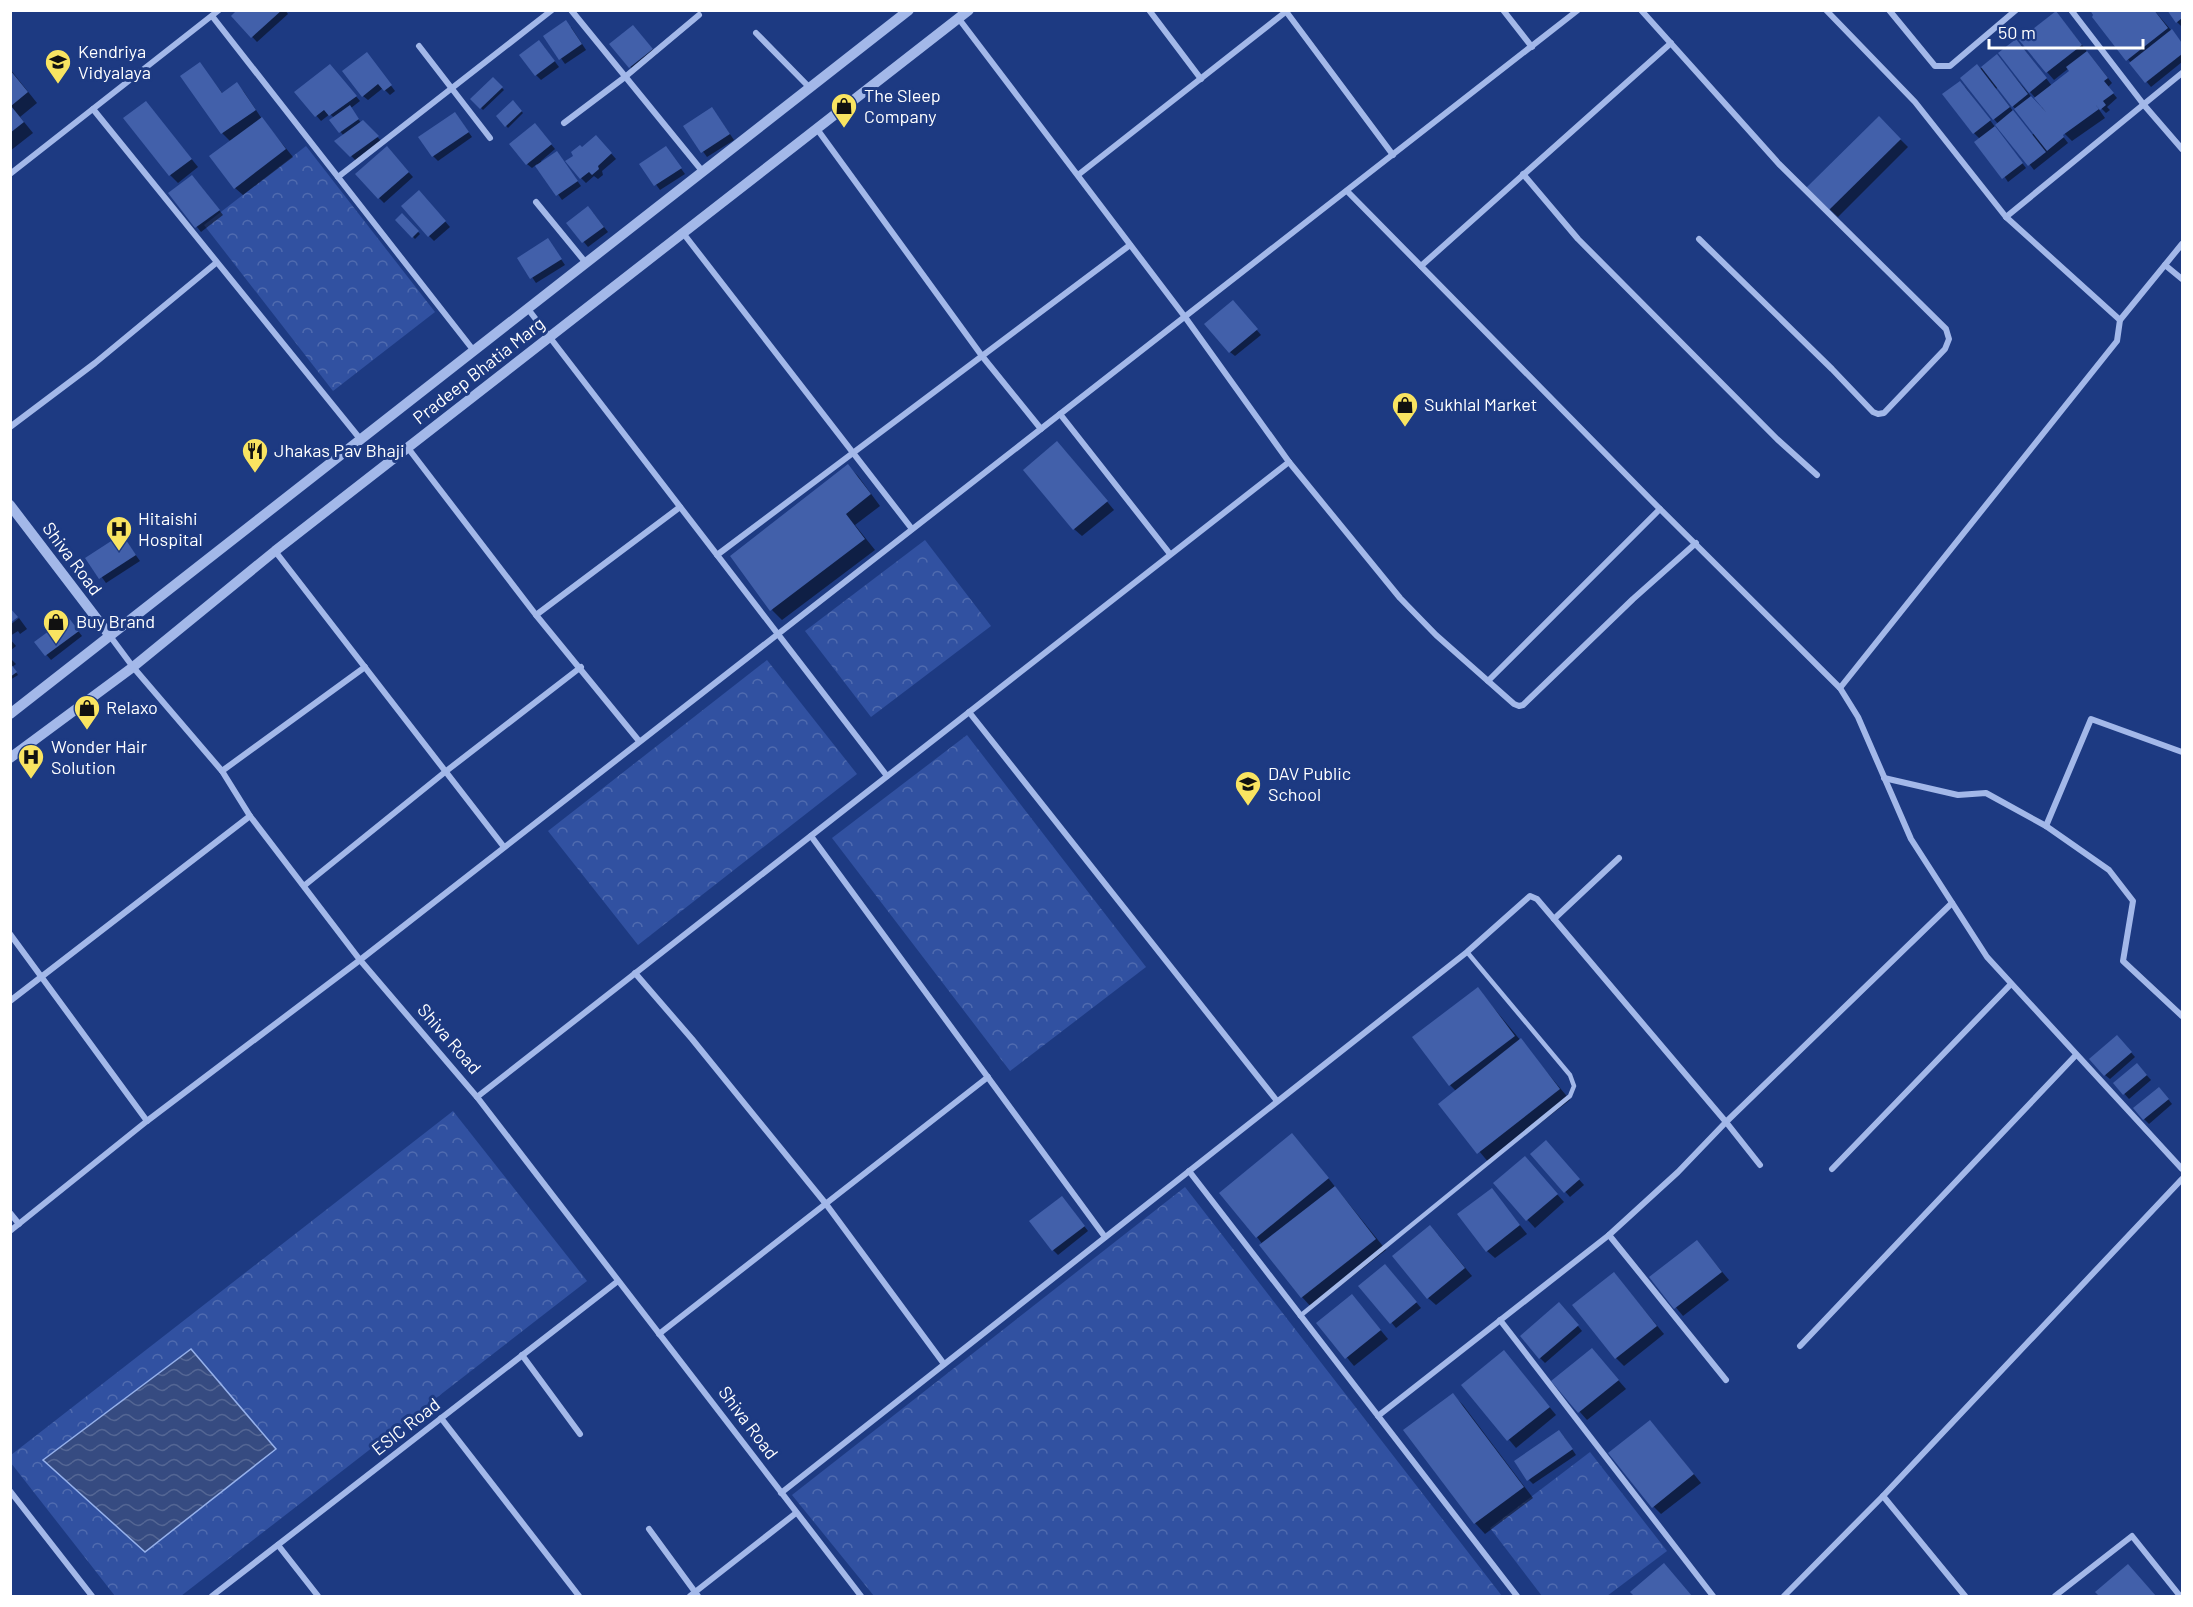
<svg xmlns="http://www.w3.org/2000/svg" width="2193" height="1607" viewBox="0 0 2193 1607" font-family="Barlow,sans-serif">
  <style>
    .park { fill: url(#park-crowns) }
    .water { fill: url(#water-waves); stroke: #96b1eb; stroke-width: 1.5 }
    .shadow { fill: #0007; fill-rule: evenodd }
    .building { fill: #4260aa }
    .lines { fill: none; stroke-linecap: round; stroke-linejoin: round }
    .service { stroke: #a3b8e9; stroke-width: 4.5 }
    .minor { stroke: #a3b8e9; stroke-width: 6 }
    .tertiary { stroke: #a3b8e9; stroke-width: 10 }
    .labels { text-anchor: middle; stroke-width: 6; stroke-linejoin: round; paint-order: stroke }
    .poi-label { font-size: 18px; fill: #fff; stroke: #1d3a82; text-anchor: start }
    .street-label { font-size: 18px; fill: #fff; stroke: #1d3a82 }
  </style>
  <defs>
    <pattern id="park-crowns" width="20" height="18" patternUnits="userSpaceOnUse" patternTransform="scale(1.5)"><rect width="20" height="18" fill="#3151a1"/><path d="M2 6a3 3 0 1 1 6 0M12 15a3 3 0 1 1 6 0" fill="none" stroke="#506baf"/></pattern>
    <pattern id="water-waves" width="16" height="10" patternUnits="userSpaceOnUse" patternTransform="scale(1.5)"><rect width="16" height="10" fill="#364b81"/><path d="M0 5q4-4 8 0t8 0" fill="none" stroke="#546694"/></pattern>
  </defs>
  <rect width="100%" height="100%" fill="#1d3a82"/>
  <g class="park">
    <polygon points="306,146 435,312 333,391 204,225"/>
    <polygon points="925,540 991,626 871,717 805,631"/>
    <polygon points="767,660 857,774 638,945 548,831"/>
    <polygon points="967,735 1146,967 1010,1071 832,838"/>
    <polygon points="453,1111 587,1281 181,1596 115,1596 11,1463 11,1455"/>
    <polygon points="1185,1187 1502,1596 874,1596 792,1495"/>
    <polygon points="1590,1452 1667,1551 1607,1596 1542,1596 1490,1528"/>
  </g>
  <polygon class="water" points="191,1349 276,1449 145,1552 43,1460"/>
  <g class="shadow">
    <polygon points="239,10 285,10 288,14 257,42 233,16"/>
    <polygon points="2154,10 2182,43 2182,62 2151,87 2098,23 2096,16"/>
    <polygon points="2169,10 2182,10 2182,27 2177,22"/>
    <path d="M2063 21 2112 83 2108 87 2117 98 2107 107 2110 110 2106 113 2099 106 2098 108 2105 118 2072 141 2060 129 2058 130 2068 143 2034 170 1994 119 1980 69 1997 56 2041 108 2043 106 2030 92 2021 45 2052 86 2069 73V68L2054 80 2047 72ZM1998 87 2034 133 2032 135 1996 89Z"/>
    <polygon points="571,27 586,50 565,64 545,36"/>
    <polygon points="638,32 657,54 635,72 611,44"/>
    <polygon points="544,47 559,67 541,80 536,75"/>
    <polygon points="371,59 395,91 390,95 383,88 368,100 363,96"/>
    <polygon points="200,64 223,94 237,84 244,92 262,119 293,157 243,195 235,188 231,142 223,134 182,76"/>
    <polygon points="10,69 37,103 20,117 33,133 10,151"/>
    <polygon points="335,71 360,101 351,108 361,123 363,122 382,142 356,161 337,141 344,136 331,120 334,118 330,114 321,121 296,92"/>
    <polygon points="493,79 504,90 483,110 472,99"/>
    <polygon points="1965,87 2026,168 2008,182 1980,139 1974,133"/>
    <polygon points="513,102 523,113 508,128 498,116"/>
    <polygon points="146,103 198,167 178,183 170,175"/>
    <polygon points="716,114 734,140 707,157 685,127"/>
    <polygon points="1879,118 1908,147 1838,217 1808,188"/>
    <polygon points="459,119 472,137 438,161 433,156"/>
    <polygon points="539,130 555,149 541,161 542,163 557,153 581,186 562,200 537,164 532,168 527,164"/>
    <polygon points="601,142 616,159 602,171 603,175 598,179 594,176 586,183 581,178 582,149"/>
    <polygon points="666,148 685,174 660,190 641,164"/>
    <polygon points="391,153 413,177 384,203 379,198"/>
    <polygon points="197,182 223,215 201,232 170,193"/>
    <polygon points="424,197 450,227 434,241 429,236"/>
    <polygon points="593,213 608,232 588,247 568,223"/>
    <polygon points="402,215 420,234 415,239 397,220"/>
    <polygon points="548,240 565,265 536,283 519,258"/>
    <polygon points="1237,307 1261,335 1235,356 1230,352"/>
    <polygon points="1065,451 1114,510 1082,536 1074,529"/>
    <polygon points="848,466 858,476 880,506 855,525 875,550 782,620 772,610"/>
    <polygon points="122,536 140,561 106,583 88,558"/>
    <polygon points="19,618 27,629 20,634 18,631 10,636 10,625"/>
    <polygon points="72,623 82,636 51,660 36,643"/>
    <polygon points="10,639 16,646 10,651"/>
    <polygon points="10,658 16,664 12,667 18,675 10,680"/>
    <polygon points="1478,989 1570,1100 1489,1163 1440,1104 1456,1091 1450,1085"/>
    <polygon points="2122,1042 2135,1057 2110,1079 2105,1075"/>
    <polygon points="2142,1070 2151,1080 2129,1099 2115,1083"/>
    <polygon points="2164,1094 2172,1104 2149,1124 2144,1119"/>
    <polygon points="1300,1143 1386,1250 1312,1308 1302,1297 1257,1237"/>
    <polygon points="1550,1147 1584,1185 1570,1197 1532,1154"/>
    <polygon points="1532,1166 1564,1202 1535,1228 1495,1184"/>
    <polygon points="1491,1190 1527,1234 1495,1258 1487,1251"/>
    <polygon points="1066,1203 1088,1231 1058,1255 1053,1250"/>
    <polygon points="1438,1235 1472,1276 1436,1305 1428,1298"/>
    <polygon points="1697,1242 1729,1280 1683,1316 1651,1277"/>
    <polygon points="1390,1271 1421,1308 1396,1328 1361,1286"/>
    <polygon points="1614,1274 1664,1334 1624,1366 1616,1358"/>
    <polygon points="1359,1304 1388,1339 1354,1366 1318,1323"/>
    <polygon points="1564,1309 1582,1331 1545,1363 1540,1358"/>
    <polygon points="1592,1350 1626,1389 1587,1420 1553,1381"/>
    <polygon points="1511,1360 1556,1415 1516,1448 1463,1385"/>
    <polygon points="1453,1395 1463,1405 1533,1498 1485,1534 1475,1523"/>
    <polygon points="1657,1429 1701,1483 1661,1514 1653,1506"/>
    <polygon points="1564,1437 1576,1455 1533,1484 1529,1480"/>
    <polygon points="1671,1573 1691,1596 1636,1596 1632,1592"/>
    <polygon points="2136,1574 2155,1596 2101,1596 2097,1592"/>
  </g>
  <g class="building">
    <polygon points="237,10 282,10 251,38 231,16"/>
    <polygon points="2090,10 2154,10 2168,28 2126,61 2092,17 2093,15"/>
    <polygon points="2167,10 2182,10 2182,18 2176,23"/>
    <polygon points="2056,11 2082,45 2046,73 2019,40"/>
    <polygon points="566,20 582,44 559,60 543,36"/>
    <polygon points="633,25 653,49 629,68 609,44"/>
    <polygon points="2172,29 2182,43 2182,54 2145,83 2129,63"/>
    <polygon points="2016,39 2047,78 2029,93 1998,53"/>
    <polygon points="539,40 555,61 535,76 519,55"/>
    <polygon points="2087,51 2108,78 2104,81 2114,93 2103,101 2106,105 2100,110 2094,103 2099,109 2063,135 2064,137 2047,151 2014,109 2031,96 2046,112 2034,98 2069,71 2066,67"/>
    <polygon points="367,52 392,85 384,91 378,84 362,97 342,71"/>
    <polygon points="1997,54 2028,94 2012,107 1981,67"/>
    <polygon points="200,62 222,93 237,82 256,110 221,134 180,76"/>
    <polygon points="330,64 357,96 329,116 324,110 315,117 294,92"/>
    <polygon points="1977,64 2010,107 1993,120 1960,78"/>
    <polygon points="10,70 28,92 11,106 24,122 10,133"/>
    <polygon points="493,77 503,87 480,109 470,99"/>
    <polygon points="1960,81 1991,120 1973,134 1942,94"/>
    <polygon points="513,100 522,111 505,127 496,116"/>
    <polygon points="146,101 192,159 169,176 123,118"/>
    <polygon points="350,105 359,119 339,133 329,120"/>
    <polygon points="712,107 730,134 701,153 683,126"/>
    <polygon points="2013,110 2046,152 2028,166 1995,125"/>
    <polygon points="455,112 469,132 432,157 418,137"/>
    <polygon points="1879,116 1901,139 1829,210 1806,188"/>
    <polygon points="262,117 286,149 234,189 209,156"/>
    <polygon points="363,120 379,136 350,157 334,141"/>
    <polygon points="535,123 552,144 526,165 509,144"/>
    <polygon points="1995,126 2023,163 2002,179 1974,142"/>
    <polygon points="596,135 612,153 598,166 599,169 592,175 589,172 580,179 565,161 573,156 571,152 580,145 582,147"/>
    <polygon points="387,146 409,172 378,199 355,174"/>
    <polygon points="666,146 682,168 654,186 639,164"/>
    <polygon points="557,151 578,181 556,196 535,166"/>
    <polygon points="192,175 220,210 195,228 168,193"/>
    <polygon points="419,190 446,221 428,237 401,206"/>
    <polygon points="588,206 604,227 582,243 566,223"/>
    <polygon points="402,213 419,231 412,238 395,220"/>
    <polygon points="548,238 562,259 530,279 517,258"/>
    <polygon points="1233,300 1258,329 1229,353 1204,324"/>
    <polygon points="1057,441 1108,501 1073,530 1023,470"/>
    <polygon points="848,464 871,494 846,514 865,539 770,611 730,556"/>
    <polygon points="122,534 136,555 99,579 85,558"/>
    <polygon points="10,608 18,617 10,623"/>
    <polygon points="68,617 79,631 45,656 34,642"/>
    <polygon points="10,663 17,672 10,677"/>
    <polygon points="1478,987 1515,1036 1449,1086 1412,1037"/>
    <polygon points="2117,1035 2132,1052 2104,1076 2089,1059"/>
    <polygon points="1521,1038 1560,1089 1477,1154 1438,1104"/>
    <polygon points="2137,1063 2147,1075 2123,1095 2113,1083"/>
    <polygon points="2159,1087 2169,1099 2143,1120 2133,1108"/>
    <polygon points="1292,1133 1329,1178 1256,1238 1219,1193"/>
    <polygon points="1546,1140 1580,1179 1564,1193 1530,1154"/>
    <polygon points="1525,1156 1558,1194 1526,1221 1493,1183"/>
    <polygon points="1335,1186 1376,1239 1301,1298 1259,1245"/>
    <polygon points="1492,1188 1520,1225 1486,1252 1457,1214"/>
    <polygon points="1062,1196 1085,1226 1052,1251 1029,1221"/>
    <polygon points="1430,1225 1465,1268 1427,1299 1392,1256"/>
    <polygon points="1697,1240 1722,1272 1674,1309 1649,1277"/>
    <polygon points="1385,1264 1417,1302 1390,1324 1358,1286"/>
    <polygon points="1614,1272 1657,1326 1615,1359 1572,1305"/>
    <polygon points="1352,1294 1381,1330 1345,1359 1316,1323"/>
    <polygon points="1559,1302 1579,1325 1539,1359 1520,1336"/>
    <polygon points="1592,1348 1619,1380 1578,1413 1551,1381"/>
    <polygon points="1504,1350 1550,1407 1507,1441 1461,1385"/>
    <polygon points="1453,1393 1524,1487 1474,1524 1403,1430"/>
    <polygon points="1650,1420 1694,1474 1652,1508 1608,1453"/>
    <polygon points="1559,1430 1573,1449 1527,1481 1514,1461"/>
    <polygon points="1664,1563 1692,1596 1634,1596 1630,1592"/>
    <polygon points="2128,1564 2156,1596 2099,1596 2095,1592"/>
  </g>
  <g class="lines">
    <polyline class="service" points="1300,1316 1570,1096 1574,1086 1570,1075 1467,952"/>
    <g class="minor">
      <polyline points="571,10 703,172"/>
      <polyline points="1149,10 1201,79"/>
      <polyline points="1285,10 1393,155"/>
      <polyline points="1503,10 1532,47"/>
      <polyline points="1641,10 1779,164 1946,329 1949,339 1945,349 1884,413 1878,414 1873,412 1832,369 1699,239"/>
      <polyline points="1826,10 1915,102 2006,217 2120,320"/>
      <polyline points="1889,10 1935,66 1950,66 2016,10"/>
      <polyline points="2071,10 2144,105 2182,149"/>
      <polyline points="212,16 474,351"/>
      <polyline points="959,19 1185,317 1289,462 1400,598 1436,635 1514,704 1519,706 1523,705 1633,599 1696,543"/>
      <polyline points="756,33 810,88"/>
      <polyline points="419,46 490,138"/>
      <polyline points="93,109 361,440"/>
      <polyline points="564,123 625,77 699,15"/>
      <polyline points="817,129 982,356 1041,429"/>
      <polyline points="10,174 219,10"/>
      <polyline points="1523,174 1578,239 1777,439 1817,475"/>
      <polyline points="1078,175 1288,10"/>
      <polyline points="338,177 552,10"/>
      <polyline points="1347,191 1660,509 1840,688 1858,717 1911,839 1987,957 2182,1169"/>
      <polyline points="536,202 586,263"/>
      <polyline points="2006,217 2182,73"/>
      <polyline points="683,233 912,529"/>
      <polyline points="2165,265 2182,279"/>
      <polyline points="1421,266 1671,43"/>
      <polyline points="528,309 887,776"/>
      <polyline points="1060,414 1170,554"/>
      <polyline points="10,427 95,363 216,263"/>
      <polyline points="408,448 536,615 639,741"/>
      <polyline points="275,551 504,847"/>
      <polyline points="717,555 1130,245"/>
      <polyline points="536,615 680,507"/>
      <polyline points="110,636 133,667 222,771 250,816 360,960 477,1097 861,1596"/>
      <polyline points="1488,681 1660,509"/>
      <polyline points="1840,688 2117,341 2120,320 2182,244"/>
      <polyline points="969,712 1277,1101"/>
      <polyline points="222,771 365,667"/>
      <polyline points="1884,778 1958,795 1986,793 2046,826 2091,719 2182,752"/>
      <polyline points="2046,826 2109,870 2133,901 2123,961 2182,1016"/>
      <polyline points="811,836 1105,1237"/>
      <polyline points="305,885 445,772 581,667"/>
      <polyline points="1554,919 1619,858"/>
      <polyline points="10,934 147,1121"/>
      <polyline points="635,973 692,1039 826,1204 944,1364"/>
      <polyline points="10,1001 250,816"/>
      <polyline points="477,1097 1289,462"/>
      <polyline points="1832,1169 2011,984"/>
      <polyline points="1189,1171 1517,1596"/>
      <polyline points="10,1213 19,1224"/>
      <polyline points="10,1231 147,1121 360,960 1578,10"/>
      <polyline points="1609,1235 1726,1380"/>
      <polyline points="1500,1320 1713,1596"/>
      <polyline points="659,1334 988,1077"/>
      <polyline points="1800,1346 2076,1055"/>
      <polyline points="522,1355 580,1434"/>
      <polyline points="1378,1416 1609,1235 1678,1172 1726,1122 1952,903"/>
      <polyline points="441,1418 579,1596"/>
      <polyline points="10,1491 92,1596"/>
      <polyline points="781,1493 1467,952 1530,896 1537,899 1554,919 1726,1122 1760,1165"/>
      <polyline points="1883,1496 1965,1596"/>
      <polyline points="649,1529 698,1596"/>
      <polyline points="278,1545 318,1596"/>
      <polyline points="212,1596 618,1281"/>
      <polyline points="690,1596 796,1513"/>
      <polyline points="1784,1596 1883,1496 2182,1179"/>
      <polyline points="2055,1596 2132,1536 2180,1596"/>
    </g>
    <g class="tertiary">
      <polyline points="10,505 110,636"/>
      <polyline points="10,714 909,10"/>
      <polyline points="10,758 133,667 275,551 969,10"/>
    </g>
  </g>
  <defs>
    <g id="school-pin" transform="scale(1.35)"><path d="M0 17L-7.5 6A9.5 9.5 0 1 1 7.5 6Z" fill="#f9e461" stroke="#1d3a82"/><path d="M0-5L7-2L0 1L-7-2ZM-4 1L0 2.5L4 1V4Q0 6-4 4Z" fill="#111"/></g>
    <g id="shop-pin" transform="scale(1.35)"><path d="M0 17L-7.5 6A9.5 9.5 0 1 1 7.5 6Z" fill="#f9e461" stroke="#1d3a82"/><path d="M-5-2.5h2.3a2.7 3.5 0 0 1 5.4 0H5L5.5 6h-11ZM-1.5-2.5h3a1.5 2.3 0 0 0-3 0Z" fill="#111"/></g>
    <g id="restaurant-pin" transform="scale(1.35)"><path d="M0 17L-7.5 6A9.5 9.5 0 1 1 7.5 6Z" fill="#f9e461" stroke="#1d3a82"/><path d="M-5-6h1v4h1v-4h1v4h1v-4h1v5L-1.5 .5V6h-2V.5L-5-1ZM5-6V6H3V1.5H1.5Q1.5-4 5-6Z" fill="#111"/></g>
    <g id="hospital-pin" transform="scale(1.35)"><path d="M0 17L-7.5 6A9.5 9.5 0 1 1 7.5 6Z" fill="#f9e461" stroke="#1d3a82"/><path d="M-5-5h3v3.5h4V-5h3V5h-3V1.5h-4V5h-3Z" fill="#111"/></g>
  </defs>
  <g fill-rule="evenodd">
    <use href="#school-pin" x="58" y="62"/>
    <use href="#shop-pin" x="844" y="106"/>
    <use href="#shop-pin" x="1405" y="405"/>
    <use href="#restaurant-pin" x="255" y="451"/>
    <use href="#hospital-pin" x="119" y="529"/>
    <use href="#shop-pin" x="56" y="622"/>
    <use href="#shop-pin" x="87" y="708"/>
    <use href="#hospital-pin" x="31" y="757"/>
    <use href="#school-pin" x="1248" y="784"/>
  </g>
  <g class="labels">
    <g class="poi-label">
      <text x="78" y="58">Kendriya<tspan x="78" dy="21">Vidyalaya</tspan></text>
      <text x="864" y="102">The Sleep<tspan x="864" dy="21">Company</tspan></text>
      <text x="1424" y="411">Sukhlal Market</text>
      <text x="274" y="457">Jhakas Pav Bhaji</text>
      <text x="138" y="525">Hitaishi<tspan x="138" dy="21">Hospital</tspan></text>
      <text x="76" y="628">Buy Brand</text>
      <text x="106" y="714">Relaxo</text>
      <text x="51" y="753">Wonder Hair<tspan x="51" dy="21">Solution</tspan></text>
      <text x="1268" y="780">DAV Public<tspan x="1268" dy="21">School</tspan></text>
    </g>
    <g class="street-label">
      <text transform="translate(479 371) rotate(-38)" y="6">Pradeep Bhatia Marg</text>
      <text transform="translate(72 559) rotate(53)" y="6">Shiva Road</text>
      <text transform="translate(449 1039) rotate(49)" y="6">Shiva Road</text>
      <text transform="translate(748 1423) rotate(53)" y="6">Shiva Road</text>
      <text transform="translate(406 1427) rotate(-38)" y="6">ESIC Road</text>
    </g>
  </g>
  <rect width="2193" height="1607" fill="none" stroke="#ffffff" stroke-width="24"/>
  <path d="M1989 39v9h154v-9" fill="none" stroke="#ffffff" stroke-width="3"/>
  <text x="1998" y="39" font-size="18" fill="#ffffff" stroke="#1d3a82" stroke-width="4.5" paint-order="stroke">50 m</text>
</svg>
